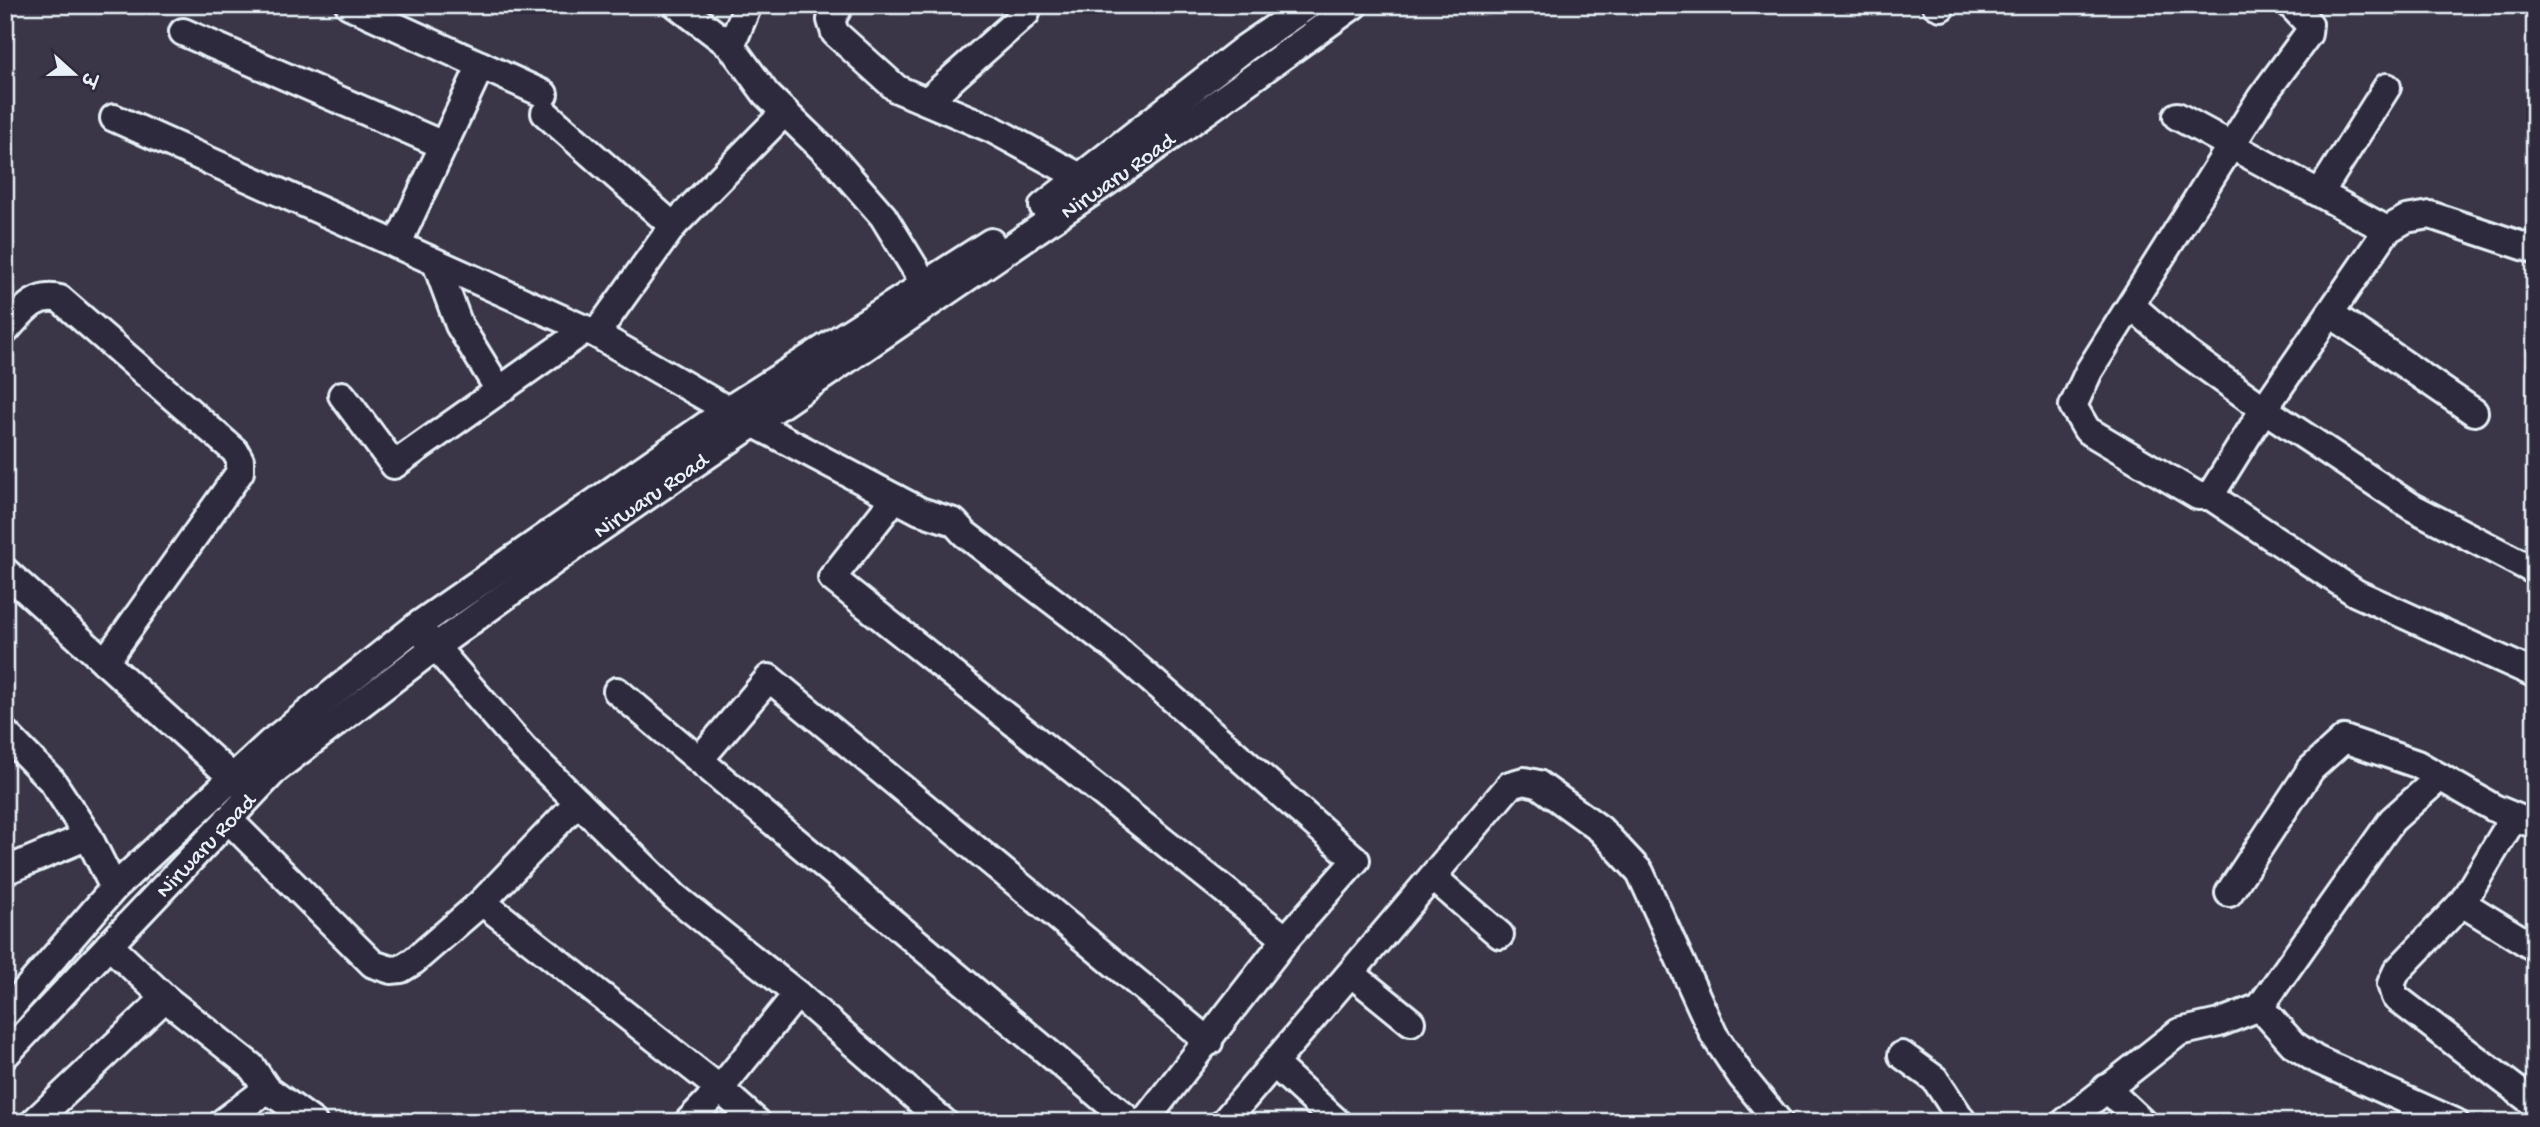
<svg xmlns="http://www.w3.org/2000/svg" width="2540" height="1127" viewBox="0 0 2540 1127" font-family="'Gochi Hand','Playpen Sans Deva',sans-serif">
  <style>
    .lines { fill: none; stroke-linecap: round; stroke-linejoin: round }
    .minor-casing { stroke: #e8f1f8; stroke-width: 32 }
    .minor { stroke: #2f2a3d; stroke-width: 26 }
    .labels { text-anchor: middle; stroke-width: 5; stroke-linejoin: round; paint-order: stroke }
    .street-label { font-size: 23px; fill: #e8f1f8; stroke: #2f2a3d }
  </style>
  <rect width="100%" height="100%" fill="#3a3648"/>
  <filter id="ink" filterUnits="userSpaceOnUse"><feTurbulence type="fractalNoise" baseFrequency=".0143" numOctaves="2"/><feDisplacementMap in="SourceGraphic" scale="14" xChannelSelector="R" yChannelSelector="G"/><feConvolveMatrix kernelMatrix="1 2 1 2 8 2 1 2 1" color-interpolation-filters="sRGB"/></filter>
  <g filter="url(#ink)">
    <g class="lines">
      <g class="minor-casing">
        <g id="minor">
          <polyline points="349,5 544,94"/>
          <polyline points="677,5 731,46"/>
          <polyline points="748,5 731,46 766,94 835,161 883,216 924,283"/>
          <polyline points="840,5 831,20 835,33 897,89 992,129 1080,177"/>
          <polyline points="1936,5 1941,7"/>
          <polyline points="2291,5 2309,24 2308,34 2261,98 2089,371 2073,406 2087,430 2198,496 2210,496 2264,409 2387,230 2406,219 2430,215 2535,250"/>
          <polyline points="183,32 443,145"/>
          <polyline points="927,101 1026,13"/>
          <polyline points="545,113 673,226"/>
          <polyline points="2177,116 2387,230"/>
          <polyline points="114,118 596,334 728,410 920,511 954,522 965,534 1115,648 1356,860 1286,939 1144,1122"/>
          <polyline points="2320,193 2387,87"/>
          <polyline points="1043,206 1245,48 1308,5"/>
          <polyline points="397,245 481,65"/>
          <polyline points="436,263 459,325 499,390"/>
          <polyline points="2132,306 2185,352 2264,409 2412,507 2535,571"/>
          <polyline points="2331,314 2474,412"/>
          <path d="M5 331C21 314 34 292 60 299L235 451 240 460V472L105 662"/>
          <polyline points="596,334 673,226 785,112"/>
          <polyline points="342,395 394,465 586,329"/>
          <polyline points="2210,496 2356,593 2535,674"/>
          <polyline points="895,498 832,578 1286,939"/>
          <polyline points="5,571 245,789"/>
          <polyline points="424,634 524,749 675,897 797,994"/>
          <polyline points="617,691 1131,1122"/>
          <polyline points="5,733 52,781 88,836 114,888"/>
          <polyline points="700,759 769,678 1209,1042"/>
          <polyline points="2514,817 2462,903 2397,971 2391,984 2395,997 2535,1104"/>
          <polyline points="228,819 373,964 391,970 401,969 414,961 482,902 578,802"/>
          <polyline points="5,871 88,836"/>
          <polyline points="1434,878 1500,935"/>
          <polyline points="2229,893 2311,769 2344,739 2417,764 2494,808 2535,825"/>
          <polyline points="482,902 720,1089 688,1122"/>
          <polyline points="2462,903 2535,948"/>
          <polyline points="109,945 165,998 251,1066 267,1089 223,1122"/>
          <polyline points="1352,974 1411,1022"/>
          <polyline points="2260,1007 2293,1044 2315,1059 2455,1122"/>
          <polyline points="5,1014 114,888 270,743 417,626 728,410 991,242"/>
          <path id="s1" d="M5 1055 276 769 435 647 580 542 1120 173 1354 5"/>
          <polyline points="1902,1055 1935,1079 1963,1122"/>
          <polyline points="1274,1064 1337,1122"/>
          <polyline points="2106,1088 2142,1122"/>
          <polyline points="267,1089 313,1122"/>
          <polyline points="34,1122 165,998"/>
          <polyline points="757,1122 720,1089 797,994 944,1122"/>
          <polyline points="1224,1122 1510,785 1524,781 1538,784 1600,829 1640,872 1714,1035 1742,1077 1779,1122"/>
          <polyline points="2065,1122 2179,1032 2219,1023 2260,1007 2392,820 2440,777"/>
        </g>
      </g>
      <use href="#minor" class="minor"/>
    </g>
  </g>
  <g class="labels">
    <g class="street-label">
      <text dy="8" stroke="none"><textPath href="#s1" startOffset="1424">Nirwaru Road</textPath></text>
      <text dy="8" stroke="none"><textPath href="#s1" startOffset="858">Nirwaru Road</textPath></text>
      <text dy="8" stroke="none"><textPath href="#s1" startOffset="290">Nirwaru Road</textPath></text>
    </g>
  </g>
  <rect width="2540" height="1127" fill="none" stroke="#2f2a3d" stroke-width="28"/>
  <rect x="14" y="14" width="2512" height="1099" fill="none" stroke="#e8f1f8" stroke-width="2.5" filter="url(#ink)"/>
  <g transform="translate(74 74) rotate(111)" stroke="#2f2a3d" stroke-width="5" paint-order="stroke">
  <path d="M0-5L12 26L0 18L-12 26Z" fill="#e8f1f8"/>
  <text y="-10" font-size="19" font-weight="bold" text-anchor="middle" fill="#e8f1f8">उ</text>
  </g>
</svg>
